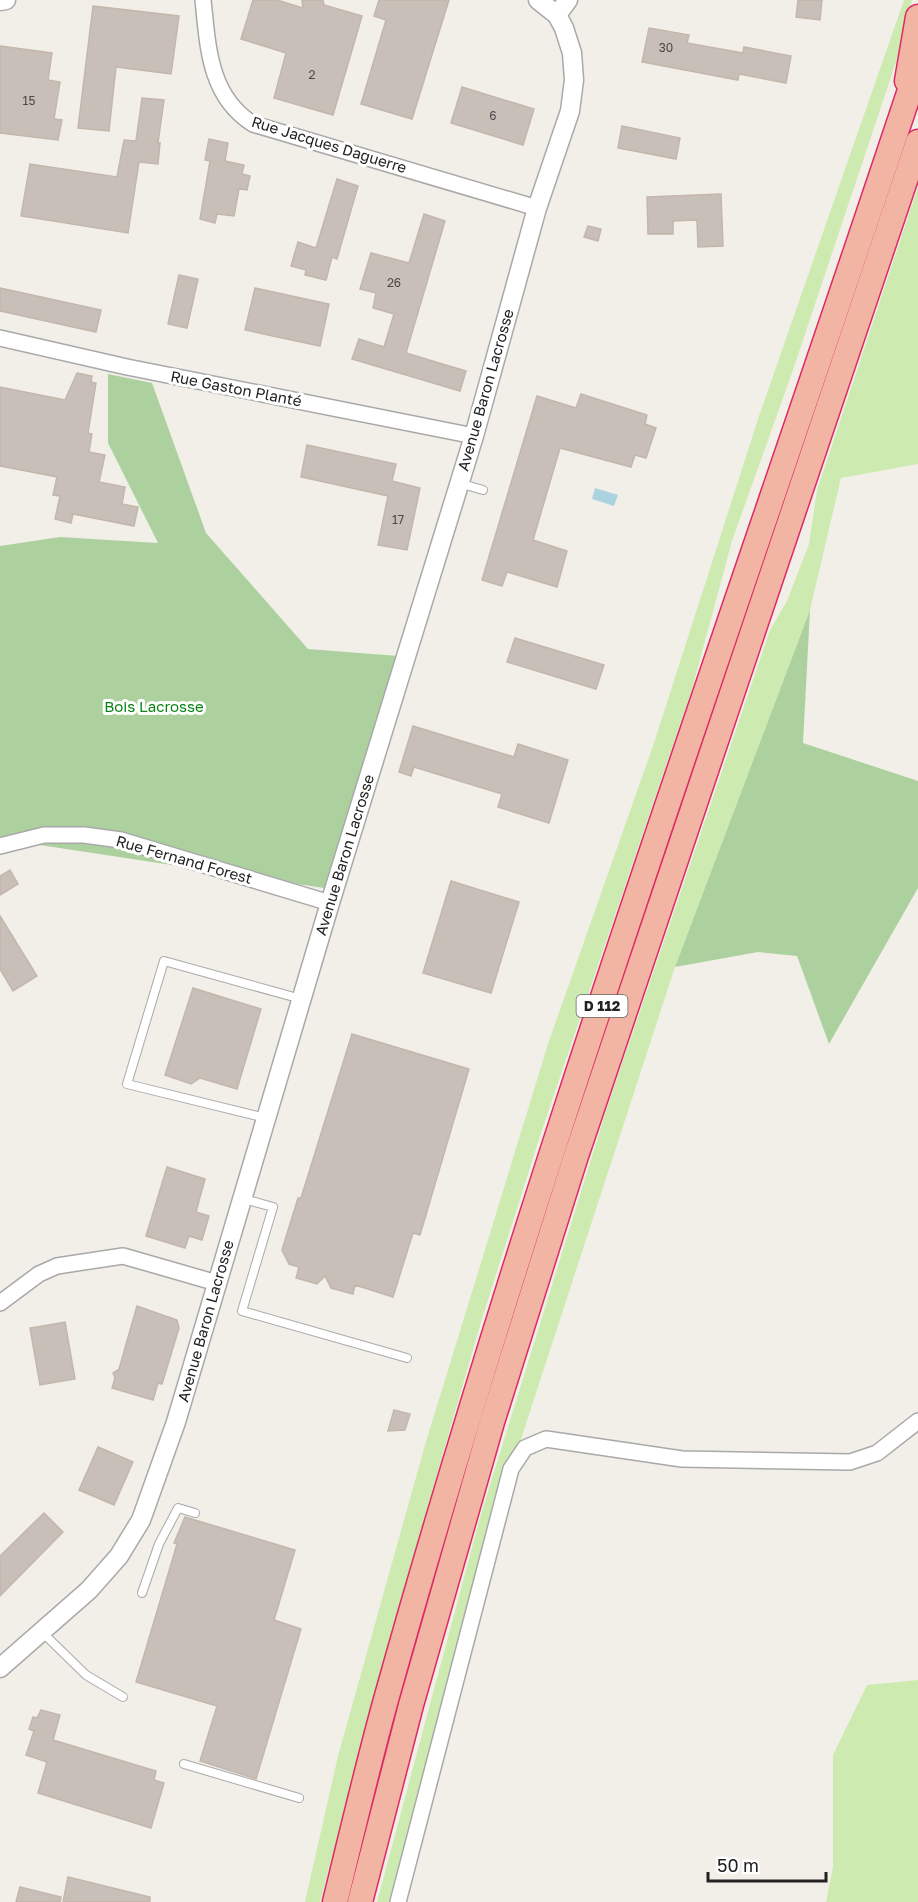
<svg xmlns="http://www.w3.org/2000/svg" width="918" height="1902" viewBox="0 0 918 1902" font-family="'Golos Text',sans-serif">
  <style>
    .grass { fill: #cdebb0 }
    .forest { fill: #add19e }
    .water { fill: #aad3df }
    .building { fill: #c7bfb8; stroke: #c4b6ab; stroke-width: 1.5 }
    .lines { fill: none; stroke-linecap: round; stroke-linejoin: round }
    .service-casing { stroke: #a9a9a9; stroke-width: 10 }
    .minor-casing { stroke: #a9a9a9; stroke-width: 18 }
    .tertiary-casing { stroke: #a9a9a9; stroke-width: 21 }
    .trunk-casing { stroke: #dc2a67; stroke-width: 27 }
    .service { stroke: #fff; stroke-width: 8 }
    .minor { stroke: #fff; stroke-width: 15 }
    .tertiary { stroke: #fff; stroke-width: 18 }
    .trunk { stroke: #f2b4a3; stroke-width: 24 }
    .labels { text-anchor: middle; stroke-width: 6; stroke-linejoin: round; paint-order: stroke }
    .number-label { font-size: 12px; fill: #4b4948 }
    .shield { fill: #fff; stroke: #646464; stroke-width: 1.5 }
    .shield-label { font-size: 14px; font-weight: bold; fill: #222 }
    .street-label { font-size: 15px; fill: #222; stroke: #fff }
    .park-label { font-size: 15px; fill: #0c8416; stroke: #fff }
  </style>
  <rect width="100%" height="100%" fill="#f2efe9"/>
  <g class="grass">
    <polygon points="904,0 912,0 905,35 793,370 732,541 692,689 540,1136 481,1322 392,1630 320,1902 305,1902 338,1756 425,1445 548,1044 654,743 759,416"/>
    <polygon points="918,187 918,464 841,478 810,610 675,967 521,1439 500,1487 459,1650 390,1902 377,1902 481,1514 606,1111 770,630 787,601 809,544 817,490"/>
    <polygon points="918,1680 918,1902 826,1902 833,1867 833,1755 867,1685"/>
  </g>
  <g class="forest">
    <polygon points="108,374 152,383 206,533 308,649 398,656 324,888 0,839 0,546 60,537 158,543 108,443"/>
    <polygon points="810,610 803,743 918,781 918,888 829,1044 797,956 758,952 675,967"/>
  </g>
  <polygon class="water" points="595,488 618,495 614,506 592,499"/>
  <g class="building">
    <polygon points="253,0 277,0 303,8 302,0 323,0 324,5 362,16 333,115 274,98 286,53 241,39"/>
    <polygon points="379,0 449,0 412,119 361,104 386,20 374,16"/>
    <polygon points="798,0 822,0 820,20 796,17"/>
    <polygon points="93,6 179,16 171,74 116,67 109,131 78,128"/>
    <polygon points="649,28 689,35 687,43 743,53 744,47 791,56 786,83 739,74 738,80 642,62"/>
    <polygon points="0,46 52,53 48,80 60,82 54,119 62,120 58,140 0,133"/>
    <polygon points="462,87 534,109 523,145 451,123"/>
    <polygon points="142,98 164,100 158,143 160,143 158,164 139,162 128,233 21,216 30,164 117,177 124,140 136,141"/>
    <polygon points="622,126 680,138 676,159 618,148"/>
    <polygon points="209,139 228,143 225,161 244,165 242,174 250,176 247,190 239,189 234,216 217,214 215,223 200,219 210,161 205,160"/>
    <polygon points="337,179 358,186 337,259 332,257 326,280 305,275 306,270 291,266 298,242 316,248"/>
    <polygon points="721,194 723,246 698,247 697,220 673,221 673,234 648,234 647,197"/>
    <polygon points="424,214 445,221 406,353 466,371 460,391 352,359 359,339 384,347 394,314 373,308 376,293 360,289 371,253 409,263"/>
    <polygon points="588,226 601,229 598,241 584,237"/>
    <polygon points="179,275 198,279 187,328 168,324"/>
    <polygon points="0,288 101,310 96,332 0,311"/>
    <polygon points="255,288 329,304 320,346 245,330"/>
    <polygon points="77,373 92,376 91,382 96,383 88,433 92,434 89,452 105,455 99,482 125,487 122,504 138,507 134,526 73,514 71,523 55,519 60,496 53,495 57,477 0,466 0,387 65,400"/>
    <polygon points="581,394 647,415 645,424 656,428 646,458 635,455 631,467 560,448 533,540 567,551 557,587 507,572 502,586 482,580 537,396 576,408"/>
    <polygon points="307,445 396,464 392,481 420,488 407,550 378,545 388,496 301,477"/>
    <polygon points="515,638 604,665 596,689 507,662"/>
    <polygon points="413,726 514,757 518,744 568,760 549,823 498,807 502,794 414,767 411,776 399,772"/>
    <polygon points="10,870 18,884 0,895 0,876"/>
    <polygon points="451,881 519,902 491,993 423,973"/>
    <polygon points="0,916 37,976 13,991 0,969"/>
    <polygon points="193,988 261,1009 237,1089 200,1078 191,1084 165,1075"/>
    <polygon points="352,1034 469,1069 420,1235 413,1233 393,1297 355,1285 353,1294 331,1288 325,1276 317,1284 296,1278 299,1267 289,1264 282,1250 298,1198 301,1198"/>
    <polygon points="167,1167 205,1179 196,1212 209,1216 202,1240 189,1236 185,1248 146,1236"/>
    <polygon points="137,1306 177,1320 179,1328 162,1384 158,1383 153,1400 112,1388 115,1378 113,1373 119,1369"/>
    <polygon points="65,1322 75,1379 40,1385 30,1328"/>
    <polygon points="394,1410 410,1414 405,1430 388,1431"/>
    <polygon points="98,1447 133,1462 114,1505 79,1490"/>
    <polygon points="44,1513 63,1532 0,1596 0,1556"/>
    <polygon points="185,1517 295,1550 274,1620 301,1629 256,1779 200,1761 217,1706 136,1682 177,1544 174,1543"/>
    <polygon points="41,1710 60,1715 53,1740 156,1771 154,1780 164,1783 151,1828 38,1793 47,1762 26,1755 34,1731 29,1729 33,1717 37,1718"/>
    <polygon points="68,1877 150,1897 150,1902 63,1902"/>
    <polygon points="20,1887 61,1897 60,1902 16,1902"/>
  </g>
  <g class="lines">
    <g class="service-casing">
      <g id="service">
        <polyline points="459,483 483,490"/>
        <polyline points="266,1118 127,1084 164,961 301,999"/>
        <polyline points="244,1199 273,1207 242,1311 407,1358"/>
        <polyline points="142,1593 159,1544 178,1508 195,1513"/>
        <polyline points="43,1633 86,1675 123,1697"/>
        <polyline points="184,1764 299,1798"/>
      </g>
    </g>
    <g class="minor-casing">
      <g id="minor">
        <path d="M203 0C208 47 209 96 253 124L537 208"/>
        <polyline points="0,338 127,367 474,436"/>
        <polyline points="0,846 44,835 84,835 121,840 330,903"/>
        <polyline points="0,1303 39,1274 57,1266 123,1256 217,1283"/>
        <polyline points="398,1902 511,1469 525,1448 546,1439 682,1459 850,1462 877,1453 918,1421"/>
      </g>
    </g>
    <g class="tertiary-casing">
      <g id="tertiary">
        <polyline points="0,1 6,0"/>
        <polyline points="557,15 568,0"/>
        <polyline points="0,1668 89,1590 119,1556 141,1520 176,1422 330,903 474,436 537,208 570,111 574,80 572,53 564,28 557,15 538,0"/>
      </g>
    </g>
    <g class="trunk-casing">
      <g id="trunk">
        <polyline points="907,81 918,17"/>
        <path d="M335 1902C352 1833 368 1764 387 1696 541 1145 738 608 918 66"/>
        <polyline points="360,1902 411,1705 492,1422 575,1159 918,142"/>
      </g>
    </g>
    <use href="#service" class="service"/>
    <use href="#minor" class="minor"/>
    <use href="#tertiary" class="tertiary"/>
    <use href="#trunk" class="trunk"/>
  </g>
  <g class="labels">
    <g class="number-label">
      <text x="666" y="52">30</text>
      <text x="312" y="79">2</text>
      <text x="29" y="105">15</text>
      <text x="493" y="120">6</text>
      <text x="394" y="287">26</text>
      <text x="398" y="524">17</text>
    </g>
    <rect class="shield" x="576.5" y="995" width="51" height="22" rx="4.5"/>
    <g class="shield-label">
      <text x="602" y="1011">D 112</text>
    </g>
    <g class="street-label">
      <text transform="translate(329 145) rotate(17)" y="5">Rue Jacques Daguerre</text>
      <text transform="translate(236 389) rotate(11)" y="5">Rue Gaston Planté</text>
      <text transform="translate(486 390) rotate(-74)" y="5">Avenue Baron Lacrosse</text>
      <text transform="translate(345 855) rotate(-73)" y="5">Avenue Baron Lacrosse</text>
      <text transform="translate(184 860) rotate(16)" y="5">Rue Fernand Forest</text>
      <text transform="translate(206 1321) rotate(-74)" y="5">Avenue Baron Lacrosse</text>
    </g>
    <g class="park-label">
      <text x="154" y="712">Bois Lacrosse</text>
    </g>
  </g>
  <path d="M708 1872v9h118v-9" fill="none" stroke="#222222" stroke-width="3"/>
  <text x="717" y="1872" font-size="18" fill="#222222" stroke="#ffffff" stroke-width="4.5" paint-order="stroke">50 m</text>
</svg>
